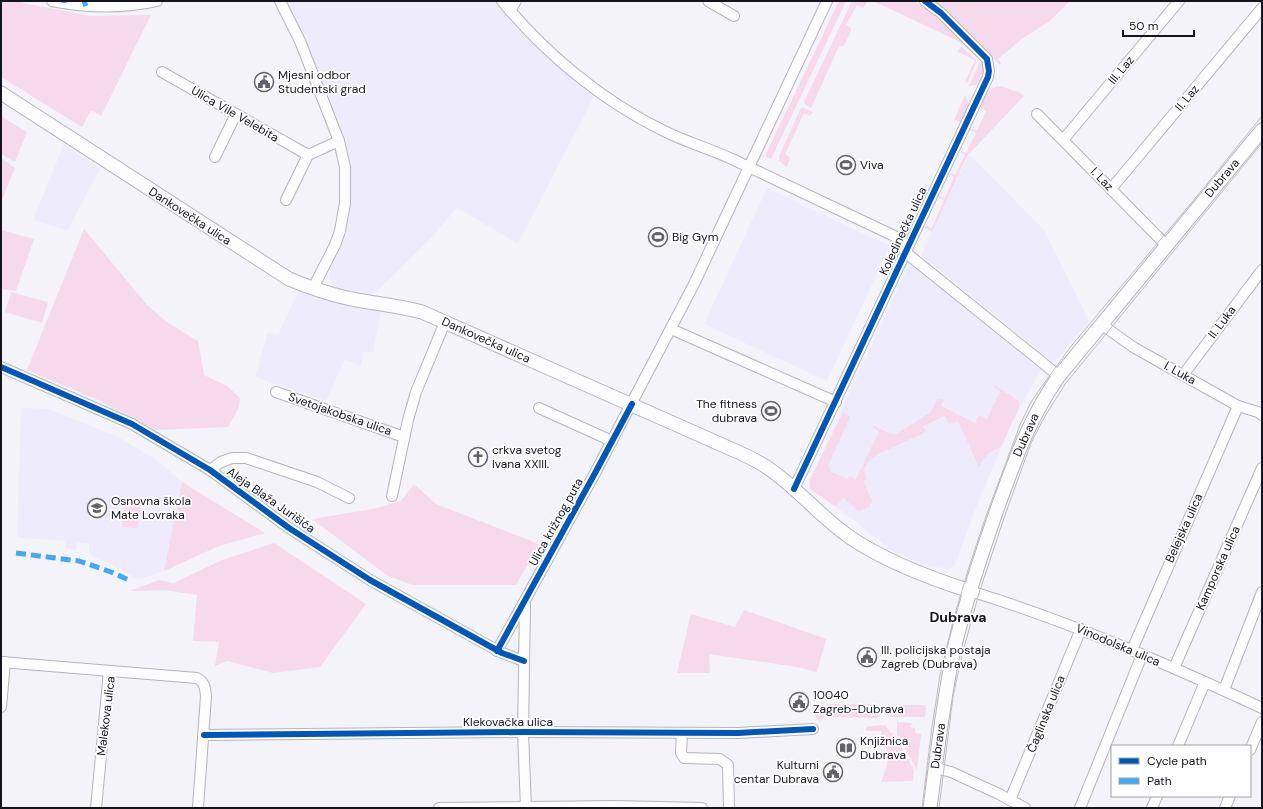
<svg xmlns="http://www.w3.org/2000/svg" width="1263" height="809" viewBox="0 0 1263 809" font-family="'DM Sans',sans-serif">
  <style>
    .built { fill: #eeecfc }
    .green { fill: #f6d9eb }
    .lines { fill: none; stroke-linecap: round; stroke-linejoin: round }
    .minor-casing { stroke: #b6b4bd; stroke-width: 12 }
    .major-casing { stroke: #b6b4bd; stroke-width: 15 }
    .minor { stroke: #fdfdfe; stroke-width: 10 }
    .major { stroke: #fdfdfe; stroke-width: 13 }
    .tram { stroke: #bebdbf; stroke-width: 1 }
    .quiet { stroke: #3fa9f5; stroke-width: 5; stroke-dasharray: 10 5; stroke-linecap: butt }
    .cycleway-casing { stroke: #fff; stroke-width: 8 }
    .cycleway { stroke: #0057b8; stroke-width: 6 }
    .labels { text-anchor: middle; stroke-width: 3.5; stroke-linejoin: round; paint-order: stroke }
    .street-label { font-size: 12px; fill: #15131e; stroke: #fff }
    .poi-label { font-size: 12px; fill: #15131e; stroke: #fff; text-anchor: start }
    .quarter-label { font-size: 14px; font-weight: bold; fill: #15131e; stroke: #fff }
  </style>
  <rect width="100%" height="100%" fill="#f4f3fa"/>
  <g class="built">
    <polygon points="284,1 494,1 515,23 556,63 591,93 593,99 591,102 518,244 457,208 431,238 373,295 344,290 332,285 330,280 329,271 338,250 349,164 344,137"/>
    <polygon points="64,144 100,169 67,231 33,220"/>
    <polygon points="969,154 1044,230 1089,321 1054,363 921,255"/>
    <polygon points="767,188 890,246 827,381 704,324"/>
    <polygon points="910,266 914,267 1041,370 1025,398 1010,427 975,510 955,565 949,569 923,565 891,550 839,509 810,489 809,481 907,269"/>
    <polygon points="299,290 327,300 381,310 373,353 364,351 361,366 345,359 326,401 255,377 268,332 278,335"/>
    <polygon points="21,408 49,409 118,437 158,461 182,482 164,571 142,579 136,578 110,564 89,554 89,544 77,542 76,550 65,548 65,541 21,538 17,536"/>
  </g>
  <g class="green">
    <polygon points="1,1 19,1 23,3 90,16 151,15 101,116 91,110 82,127 1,77"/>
    <polygon points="839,1 846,1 771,159 765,156"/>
    <polygon points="852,1 867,2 863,8 857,5 846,25 851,28 851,31 844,46 839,46 811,108 805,104 804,102"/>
    <polygon points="873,1 915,1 935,16 979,58 958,41"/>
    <path d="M934 1H1070L1050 21 1023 38 998 59 1001 63 1000 65C979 43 958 19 934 1Z"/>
    <polygon points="961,46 977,61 967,83 965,82 975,60 958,52"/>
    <path d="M981 60C986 70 984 79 976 85L969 86Z"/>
    <path d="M1001 86C1005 87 1008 89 1011 90 1018 92 1017 90 1024 96L967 156 932 232 925 228 924 225 932 228 944 200 937 197 938 196 945 198 954 177 948 174 949 173 955 175 965 155 959 151V150L966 153 976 133 969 130 970 128 977 130 986 111 979 107C985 96 986 88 1001 86Z"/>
    <polygon points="965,95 969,104 963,119 959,122 954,120"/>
    <polygon points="801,108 804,108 813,112 810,116 804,113 785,154 790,158 787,167 779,161 779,156"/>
    <polygon points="1,116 27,132 15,162 1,154"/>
    <polygon points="1,158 15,168 1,202"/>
    <polygon points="84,229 148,306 168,323 198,341 204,375 227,386 240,398 239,407 228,427 157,430 98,400 27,370"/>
    <polygon points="1,230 34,239 16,291 1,289"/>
    <polygon points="11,292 48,302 42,323 5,312"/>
    <polygon points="994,385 1019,401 1019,407 1001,447 990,452 984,458 979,467 958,421 949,424 945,416 923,426 926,431 922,434 878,454 869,461 864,469 867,479 863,481 873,502 870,504 870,507 858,511 843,498 836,507 813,491 810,487 810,480 843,412 850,417 828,466 831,472 845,478 847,479 850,476 856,479 879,431 872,427 874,426 891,434 896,434 931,412 936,401 938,399 944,400 941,406 975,423 979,415 987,419 1000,391 994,387"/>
    <polygon points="182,482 265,533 219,546 164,571"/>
    <polygon points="414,484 436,504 539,544 516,585 413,585 388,576 312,519 373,509 401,501"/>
    <polygon points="124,505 140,506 138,528 122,527"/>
    <polygon points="274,543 366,604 320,667 273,673 227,661 215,666 219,642 193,641 197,595 164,590 130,591 159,580 174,583 222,560"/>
    <polygon points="744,610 826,639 817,672 797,667 709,654 710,673 677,673 691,614 735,627"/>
    <polygon points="826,704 876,704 882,714 879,717 875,718 834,717 830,715"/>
    <polygon points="896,705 924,705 926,706 925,717 889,717 886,713"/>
    <polygon points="817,708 821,708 826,716 819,722 816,716"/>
    <polygon points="897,722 912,723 910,727 915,728 915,733 921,734 917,770 897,734"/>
    <path d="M885 725 890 732 895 735 914 770 913 781 881 782C890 759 890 755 881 731H866V727L872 726Z"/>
  </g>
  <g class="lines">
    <g class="minor-casing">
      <g id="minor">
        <path d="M52 1C87 8 122 9 157 1"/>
        <polyline points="280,1 300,41 339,141 345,167 345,203 340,231 335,245 313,288"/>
        <path d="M502 1C546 54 602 101 664 131 686 142 711 149 734 160 792 188 851 215 909 243"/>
        <polyline points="708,1 734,16"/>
        <polyline points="510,11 516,1"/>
        <polyline points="162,72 308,155 339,141"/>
        <polyline points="1037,114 1166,245"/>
        <polyline points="1063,140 1179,1"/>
        <polyline points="215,157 236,114"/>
        <polyline points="1111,189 1262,8"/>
        <polyline points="286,200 308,155"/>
        <polyline points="905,252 1059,376"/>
        <polyline points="1101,324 1133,347 1238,406 1258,412 1262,415"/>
        <polyline points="671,329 836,402"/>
        <polyline points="1,367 132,424 210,470 289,528 370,580 502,653 524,661"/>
        <polyline points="1183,375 1262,270"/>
        <polyline points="276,392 404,437"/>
        <polyline points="539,408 612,441"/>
        <polyline points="210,470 221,462 232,458 246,458 317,482 349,498"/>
        <polyline points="794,489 988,77 989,71 987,59 941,13 925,1"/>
        <polyline points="392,496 408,420 416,392 445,322"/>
        <path d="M970 591C1071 622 1167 664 1262 708"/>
        <polyline points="525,605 523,732 526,808"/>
        <polyline points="1132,650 1238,406"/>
        <polyline points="497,651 594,475 694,284 827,1"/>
        <path d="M1 662 197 678C205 682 205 688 206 696L198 808"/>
        <polyline points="1174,668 1262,468"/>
        <polyline points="1224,690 1262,592"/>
        <polyline points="1,707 5,662"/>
        <polyline points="682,733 681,753 684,758 720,759 728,765 729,808"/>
        <polyline points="204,735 523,732 738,733 813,729"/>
        <polyline points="1178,746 1205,682"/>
        <polyline points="1250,750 1262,722"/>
        <polyline points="935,768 951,772 999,794 1025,808"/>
        <polyline points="1010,800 1081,629"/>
        <polyline points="96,808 109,671"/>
        <polyline points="439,808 614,806 702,808"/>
        <polyline points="1080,808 1142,655"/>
        <polyline points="1152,808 1157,796"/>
        <polyline points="1225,808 1230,796"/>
      </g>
    </g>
    <g class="major-casing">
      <g id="major">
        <path d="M1 93 289 279C311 288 334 296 357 300 379 304 400 306 422 312L738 452C747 456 757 461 765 466 796 486 820 517 851 538 887 562 929 578 970 591"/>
        <path d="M930 808C937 755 943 701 954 649 966 600 982 552 999 504 1016 457 1030 417 1059 376L1262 130"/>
      </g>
    </g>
    <use href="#minor" class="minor"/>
    <use href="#major" class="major"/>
    <g class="tram">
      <polyline points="922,808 932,727 940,675 954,617 969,567 986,516 1020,425 1030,404 1042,386 1072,345 1202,190 1262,116"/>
      <polyline points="939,808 953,697 962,655 979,593 1004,518 1031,443 1045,416 1066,383 1262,143"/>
    </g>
    <g class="quiet">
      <polyline points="84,1 86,6"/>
      <polyline points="64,3 64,1"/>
      <polyline points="16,553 79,561 111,572 129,580"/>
    </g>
    <g class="cycleway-casing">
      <g id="cycleway">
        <polyline points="1,367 132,424 210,470 289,528 370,580 502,653 524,661"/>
        <polyline points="794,489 988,77 989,71 987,59 941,13 925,1"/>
        <polyline points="497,651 594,475 632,404"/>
        <polyline points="204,735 523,732 738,733 813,729"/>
      </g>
    </g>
    <use href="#cycleway" class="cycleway"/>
  </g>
  <defs>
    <g id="civic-ring" transform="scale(1)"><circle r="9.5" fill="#fff" stroke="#63616b" stroke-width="1.5"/><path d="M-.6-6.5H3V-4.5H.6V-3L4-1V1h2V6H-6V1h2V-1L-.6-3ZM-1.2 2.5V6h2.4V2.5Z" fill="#63616b"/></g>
    <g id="stadium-ring" transform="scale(1)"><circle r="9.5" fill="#fff" stroke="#63616b" stroke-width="1.5"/><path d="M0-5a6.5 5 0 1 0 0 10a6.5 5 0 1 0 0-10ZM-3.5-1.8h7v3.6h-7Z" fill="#63616b"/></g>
    <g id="church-ring" transform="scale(1)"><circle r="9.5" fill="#fff" stroke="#63616b" stroke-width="1.5"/><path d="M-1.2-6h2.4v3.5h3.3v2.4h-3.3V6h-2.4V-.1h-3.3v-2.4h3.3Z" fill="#63616b"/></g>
    <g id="school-ring" transform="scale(1)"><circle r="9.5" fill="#fff" stroke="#63616b" stroke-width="1.5"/><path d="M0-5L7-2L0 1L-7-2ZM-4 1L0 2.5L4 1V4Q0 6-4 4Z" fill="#63616b"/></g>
    <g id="library-ring" transform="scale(1)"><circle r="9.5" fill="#fff" stroke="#63616b" stroke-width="1.5"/><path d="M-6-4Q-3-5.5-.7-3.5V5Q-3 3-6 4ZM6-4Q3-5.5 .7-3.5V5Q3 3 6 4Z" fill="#63616b"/></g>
  </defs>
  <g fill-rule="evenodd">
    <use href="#civic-ring" x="264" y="82"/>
    <use href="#stadium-ring" x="846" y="165"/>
    <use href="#stadium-ring" x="658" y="237"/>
    <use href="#stadium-ring" x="771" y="411"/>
    <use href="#church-ring" x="478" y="457"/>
    <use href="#school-ring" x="97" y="508"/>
    <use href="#civic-ring" x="867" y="657"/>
    <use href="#civic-ring" x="799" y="702"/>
    <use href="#library-ring" x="846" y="748"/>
    <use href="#civic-ring" x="833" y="772"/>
  </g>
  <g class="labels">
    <g class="street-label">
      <text transform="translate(1121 70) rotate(-50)" y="4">III. Laz</text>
      <text transform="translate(1187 98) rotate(-50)" y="4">II. Laz</text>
      <text transform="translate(235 114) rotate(30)" y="4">Ulica Vile Velebita</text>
      <text transform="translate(1222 178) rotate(-50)" y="4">Dubrava</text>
      <text transform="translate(1102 179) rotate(46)" y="4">I. Laz</text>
      <text transform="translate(190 216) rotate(33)" y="4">Dankovečka ulica</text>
      <text transform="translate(903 231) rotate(-65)" y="4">Koledinečka ulica</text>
      <text transform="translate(1222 322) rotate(-53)" y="4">II. Luka</text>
      <text transform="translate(486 340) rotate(24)" y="4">Dankovečka ulica</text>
      <text transform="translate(1180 373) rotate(29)" y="4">I. Luka</text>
      <text transform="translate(340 414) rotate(19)" y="4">Svetojakobska ulica</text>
      <text transform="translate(1026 435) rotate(-66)" y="4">Dubrava</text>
      <text transform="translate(271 500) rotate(35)" y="4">Aleja Blaža Jurišića</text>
      <text transform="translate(556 522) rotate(-61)" y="4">Ulica križnog puta</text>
      <text transform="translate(1184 528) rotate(-66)" y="4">Belejska ulica</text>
      <text transform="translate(1218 568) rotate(-66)" y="4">Kamporska ulica</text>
      <text transform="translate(1118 645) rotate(23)" y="4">Vinodolska ulica</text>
      <text transform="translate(1046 714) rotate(-68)" y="4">Čaglinska ulica</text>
      <text transform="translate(106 716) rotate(-83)" y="4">Malekova ulica</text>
      <text x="508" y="726">Klekovačka ulica</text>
      <text transform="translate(938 746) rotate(-82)" y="4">Dubrava</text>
    </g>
    <g class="poi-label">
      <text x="278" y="79">Mjesni odbor<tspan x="278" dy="14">Studentski grad</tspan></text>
      <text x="860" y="169">Viva</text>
      <text x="672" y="241">Big Gym</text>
      <text x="757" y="408" text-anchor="end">The fitness<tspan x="757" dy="14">dubrava</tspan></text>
      <text x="492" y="454">crkva svetog<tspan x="492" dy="14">Ivana XXIII.</tspan></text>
      <text x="111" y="505">Osnovna škola<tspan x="111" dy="14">Mate Lovraka</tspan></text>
      <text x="881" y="654">III. policijska postaja<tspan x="881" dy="14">Zagreb (Dubrava)</tspan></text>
      <text x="813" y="699">10040<tspan x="813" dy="14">Zagreb-Dubrava</tspan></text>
      <text x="860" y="745">Knjižnica<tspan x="860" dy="14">Dubrava</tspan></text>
      <text x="819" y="769" text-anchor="end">Kulturni<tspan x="819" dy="14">centar Dubrava</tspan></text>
    </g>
    <g class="quarter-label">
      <text x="958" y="622">Dubrava</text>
    </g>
  </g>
  <rect width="1263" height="809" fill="none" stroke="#15131e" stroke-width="4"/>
  <rect x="1111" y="745" width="140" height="52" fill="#ffffff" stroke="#a1a1a5"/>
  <rect x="1119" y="758" width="20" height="6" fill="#0057b8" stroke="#a1a1a5"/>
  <text x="1147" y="765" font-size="12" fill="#15131e">Cycle path</text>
  <rect x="1119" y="778" width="20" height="6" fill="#3fa9f5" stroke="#a1a1a5"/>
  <text x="1147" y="785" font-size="12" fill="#15131e">Path</text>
  <path d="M1123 30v6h71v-6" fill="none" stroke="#15131e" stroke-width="2"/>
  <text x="1129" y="30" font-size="12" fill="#15131e" stroke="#ffffff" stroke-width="3" paint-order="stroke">50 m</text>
</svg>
